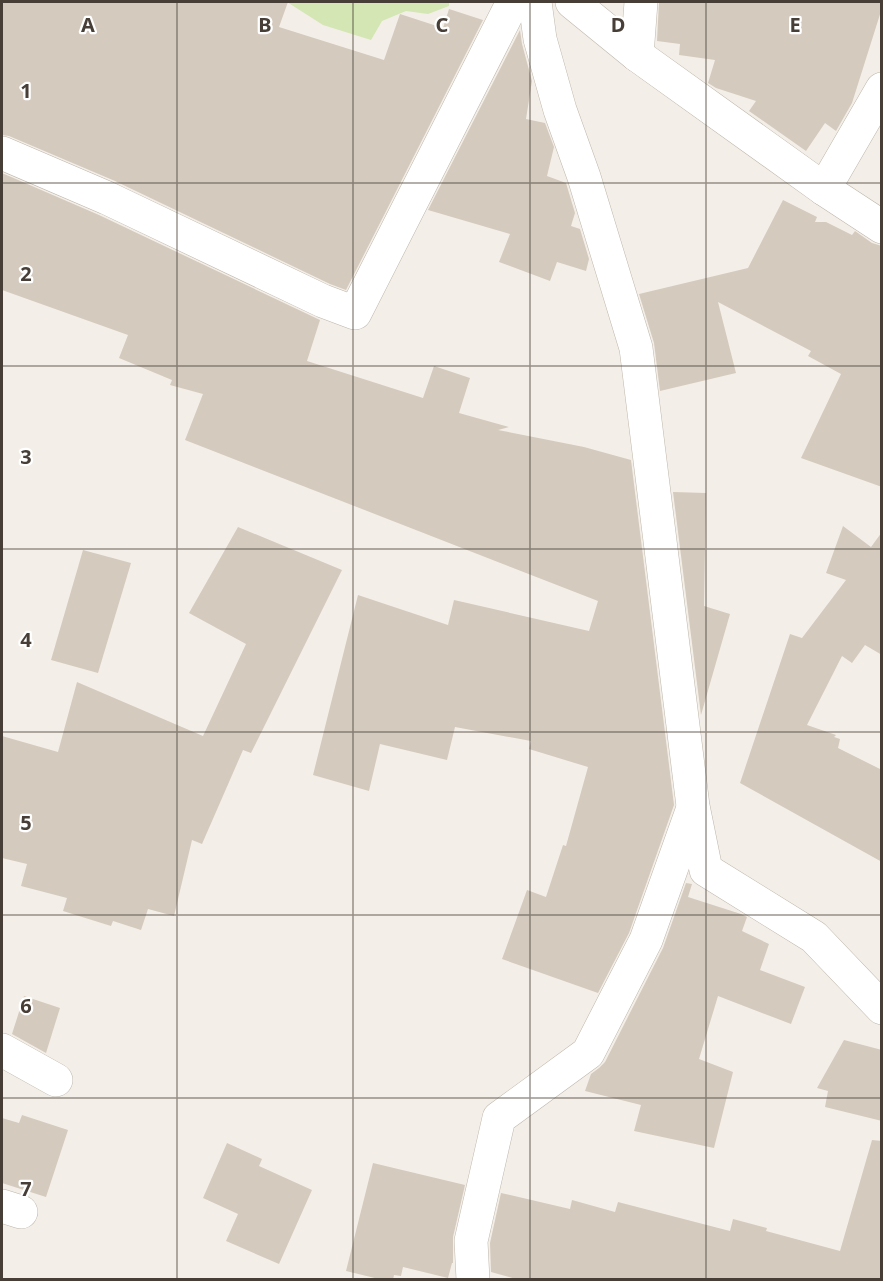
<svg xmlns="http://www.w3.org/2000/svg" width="883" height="1281" viewBox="0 0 883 1281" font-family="'Noto Sans',sans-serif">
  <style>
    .green { fill: #d4e6b3 }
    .building { fill: #d5cabe }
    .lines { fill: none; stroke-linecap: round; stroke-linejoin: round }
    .street-casing { stroke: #bfb6ab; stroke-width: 34 }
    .street { stroke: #fff; stroke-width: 33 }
    .grid { fill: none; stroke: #473f37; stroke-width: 1.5; stroke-opacity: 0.55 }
    .grid-label { font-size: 20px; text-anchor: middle; font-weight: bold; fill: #473f37; stroke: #fff; stroke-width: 4.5; stroke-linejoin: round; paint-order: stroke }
  </style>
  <rect width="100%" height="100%" fill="#f3efe8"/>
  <polygon class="green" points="287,2 449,2 449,6 428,14 406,11 382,21 371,40 323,25"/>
  <g class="building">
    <polygon points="2,2 288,2 279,27 384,60 400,14 443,28 449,9 483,20 346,290 330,284 115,181 9,136 2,135"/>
    <polygon points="659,2 882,2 882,8 852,103 836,131 825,123 806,151 749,111 756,101 716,88 708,83 715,60 679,55 680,44 657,41"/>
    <polygon points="520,30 522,44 532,81 526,119 545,123 554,147 547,176 566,183 575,213 571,226 580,229 589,259 586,271 557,262 550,281 499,262 510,234 428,210"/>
    <polygon points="2,173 99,215 320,320 307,361 423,398 434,366 470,378 459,413 509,427 498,430 584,447 631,460 674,805 629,933 598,993 502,959 527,890 546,897 563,845 566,846 588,767 529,749 531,741 455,727 447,760 380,744 369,791 313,775 358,595 448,625 454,600 589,631 598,601 185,440 203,394 170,385 172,380 119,358 128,335 2,290"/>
    <polygon points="783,200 817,217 815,222 826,222 852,235 855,231 872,243 882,246 882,487 801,458 841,374 808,356 811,351 718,302 736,373 660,391 654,343 639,294 748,268"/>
    <polygon points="673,492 706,493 704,606 730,614 701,715"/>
    <polygon points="843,526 871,547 882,532 882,655 865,645 852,663 842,656 807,725 836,735 834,737 840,739 838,748 882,770 882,862 740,783 790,634 802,638 846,580 826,573"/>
    <polygon points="238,527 342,570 251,753 243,750 202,844 192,840 174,916 148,909 141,930 113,921 111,926 63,911 67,898 21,886 27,864 2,858 2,736 58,752 77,682 203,736 246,644 189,613"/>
    <polygon points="83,550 131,563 98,673 51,660"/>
    <polygon points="686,883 692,884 688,897 741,914 747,917 742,931 769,944 760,970 805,987 791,1024 718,996 699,1059 733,1072 714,1148 634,1131 641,1105 585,1091 591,1074 599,1068 605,1062 663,948"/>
    <polygon points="24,996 60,1008 46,1053 12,1034"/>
    <polygon points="844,1040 882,1050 882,1121 825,1107 828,1091 817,1088"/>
    <polygon points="22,1115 68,1130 46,1197 2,1183 2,1118 19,1123"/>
    <polygon points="872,1140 882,1141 882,1280 520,1280 491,1272 490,1243 501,1193 570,1209 572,1200 615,1212 618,1202 730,1231 733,1219 767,1228 766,1231 840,1251"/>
    <polygon points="227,1143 262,1159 259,1166 312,1190 279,1264 226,1241 238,1214 203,1198"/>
    <polygon points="373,1163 465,1185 453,1237 453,1263 452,1263 448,1278 403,1267 401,1276 394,1275 393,1280 383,1280 346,1271"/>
  </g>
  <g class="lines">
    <g class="street-casing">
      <g id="street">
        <polyline points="535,2 540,39 560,110 584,177 636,348 693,806 706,870 814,937 882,1008"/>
        <polyline points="572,2 637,55 824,189 882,227"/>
        <polyline points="637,55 641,2"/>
        <polyline points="2,153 107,198 323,301 355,313 513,2"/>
        <polyline points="824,189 882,89"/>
        <polyline points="2,1050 56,1080"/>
        <polyline points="2,1206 21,1212"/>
        <polyline points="473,1280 471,1241 499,1118 588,1053 646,940 693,808"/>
      </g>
    </g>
    <use href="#street" class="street"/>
  </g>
  <path class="grid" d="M177 2V1280M353 2V1280M530 2V1280M706 2V1280M2 183H882M2 366H882M2 549H882M2 732H882M2 915H882M2 1098H882"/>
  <g class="grid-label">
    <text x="88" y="32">A</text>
    <text x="265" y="32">B</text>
    <text x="442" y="32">C</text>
    <text x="618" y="32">D</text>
    <text x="795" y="32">E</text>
    <text x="26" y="98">1</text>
    <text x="26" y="281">2</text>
    <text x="26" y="464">3</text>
    <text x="26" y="647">4</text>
    <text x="26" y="830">5</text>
    <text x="26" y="1013">6</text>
    <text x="26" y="1196">7</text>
  </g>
  <rect width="883" height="1281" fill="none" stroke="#473f37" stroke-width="6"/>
</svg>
